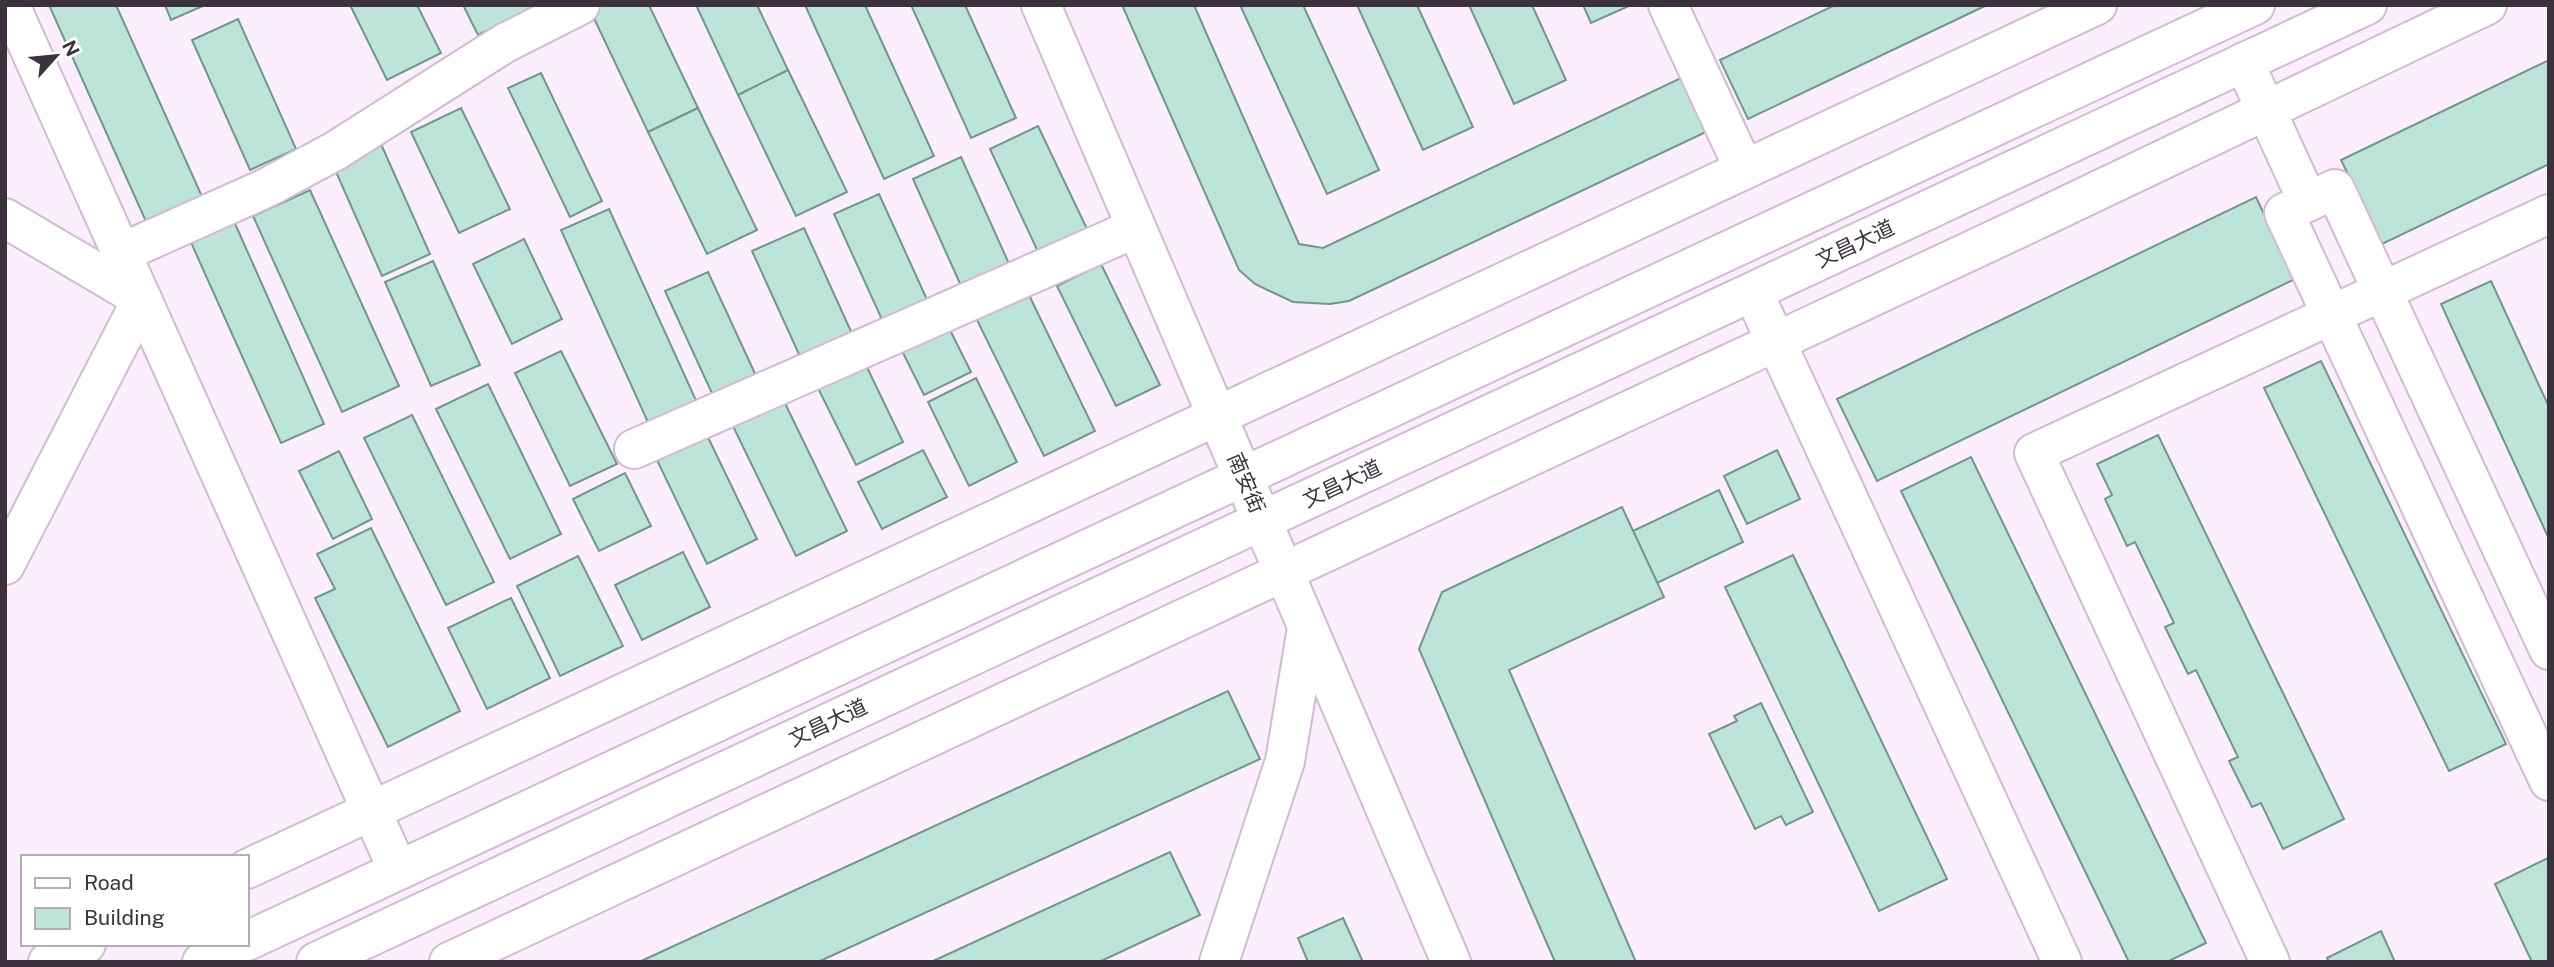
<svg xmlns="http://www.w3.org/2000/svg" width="2554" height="967" viewBox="0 0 2554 967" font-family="'Public Sans','Noto Sans SC',sans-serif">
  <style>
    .building { fill: #bce4d8; stroke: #71978c; stroke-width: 2 }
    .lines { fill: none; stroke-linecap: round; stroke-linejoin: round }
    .minor-casing { stroke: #d2bad5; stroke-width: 42 }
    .major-casing { stroke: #d2bad5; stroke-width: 42 }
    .minor { stroke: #fff; stroke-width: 38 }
    .major { stroke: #fff; stroke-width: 38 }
    .labels { text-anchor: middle; stroke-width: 6; stroke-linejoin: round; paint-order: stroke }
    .street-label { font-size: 21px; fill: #3b323d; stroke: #fff }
  </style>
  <rect width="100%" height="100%" fill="#fdeeff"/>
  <g class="building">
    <polygon points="49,5 116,5 204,201 148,226"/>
    <polygon points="165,5 205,5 171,20"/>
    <polygon points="350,5 417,5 441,53 387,80"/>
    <polygon points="463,5 530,5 532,9 478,35"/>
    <polygon points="600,5 649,5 698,108 648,132 590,10"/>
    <polygon points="696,5 757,5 788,70 738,95"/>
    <polygon points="805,5 865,5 934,156 884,179"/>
    <polygon points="911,5 965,5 1016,118 971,138"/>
    <polygon points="1122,5 1194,5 1299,244 1323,248 1683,77 1708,131 1349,301 1330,304 1293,302 1255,284 1239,270"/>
    <polygon points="1240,5 1303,5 1379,170 1327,194"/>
    <polygon points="1357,5 1417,5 1473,127 1423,150"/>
    <polygon points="1469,5 1532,5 1566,80 1514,104"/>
    <polygon points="1583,5 1631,5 1591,23"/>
    <polygon points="1835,5 1987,5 1748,119 1720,60"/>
    <polygon points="238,19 296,149 250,170 192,40"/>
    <polygon points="2549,60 2549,164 2382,244 2341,160"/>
    <polygon points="788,70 847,192 796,216 738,95"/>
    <polygon points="541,73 602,201 570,217 508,88"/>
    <polygon points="461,108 510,209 459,233 411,132"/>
    <polygon points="698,108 757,230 707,254 648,132"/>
    <polygon points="1038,126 1088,231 1039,254 990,149"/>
    <polygon points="381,144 430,254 382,276 333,165"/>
    <polygon points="961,157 1010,266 962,288 913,179"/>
    <polygon points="310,190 399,386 342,412 253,216"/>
    <polygon points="879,194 929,304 884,324 834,214"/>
    <polygon points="2256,197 2295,279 1877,481 1837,399"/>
    <polygon points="609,209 699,407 651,429 561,230"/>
    <polygon points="233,219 324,424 281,443 189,238"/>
    <polygon points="804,228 854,338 802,361 752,251"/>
    <polygon points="524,239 562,319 512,344 473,264"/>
    <polygon points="433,261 480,365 431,386 385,282"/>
    <polygon points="1101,264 1160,385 1116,406 1057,286"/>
    <polygon points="708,272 758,380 715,400 665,291"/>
    <polygon points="2491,281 2549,407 2549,539 2441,304"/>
    <polygon points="1028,293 1095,431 1044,456 976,318"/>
    <polygon points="947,324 971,372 924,395 900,347"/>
    <polygon points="561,351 617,464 570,486 515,373"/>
    <polygon points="863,359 903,442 856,465 815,382"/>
    <polygon points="2321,361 2506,744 2449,771 2264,388"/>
    <polygon points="976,378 1017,462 969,486 928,402"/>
    <polygon points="488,384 561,534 510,559 436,409"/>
    <polygon points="781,395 847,531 796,556 730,420"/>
    <polygon points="412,415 494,582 446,605 364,438"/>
    <polygon points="705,431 757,539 707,564 655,456"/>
    <polygon points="2158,435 2344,819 2283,849 2261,803 2252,807 2229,761 2238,757 2196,670 2188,674 2165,627 2174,623 2135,542 2127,546 2105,499 2112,495 2097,464"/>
    <polygon points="923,450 947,497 882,529 858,482"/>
    <polygon points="1777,450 1800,499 1747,524 1724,476"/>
    <polygon points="339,451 372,519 333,539 299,471"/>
    <polygon points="1971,457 2206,943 2167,962 2129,962 1901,491"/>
    <polygon points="625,473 651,526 599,551 573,499"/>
    <polygon points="1719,490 1743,542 1657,583 1633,531"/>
    <polygon points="1622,507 1664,597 1509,670 1636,962 1555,962 1419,649 1442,592"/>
    <polygon points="371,528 460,711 388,747 315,598 335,589 317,554"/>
    <polygon points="683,552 710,607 642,640 615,585"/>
    <polygon points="1793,555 1947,879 1879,911 1725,587"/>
    <polygon points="578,556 623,646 560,676 517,586"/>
    <polygon points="511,598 550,678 487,709 448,628"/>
    <polygon points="1228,691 1260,759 818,962 639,962"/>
    <polygon points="1761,703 1813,812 1786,825 1781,816 1755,829 1709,734 1737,721 1734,716"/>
    <polygon points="1170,852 1200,915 1099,962 931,962"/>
    <polygon points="2548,858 2549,962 2532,962 2495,884"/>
    <polygon points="1343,918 1363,962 1308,962 1298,938"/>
    <polygon points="2381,931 2395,962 2329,962 2327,958"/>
  </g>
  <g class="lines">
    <g class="minor-casing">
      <g id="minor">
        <polyline points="10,5 398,870"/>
        <polyline points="1668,5 1744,169"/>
        <polyline points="2244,62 2308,202"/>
        <polyline points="5,218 142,299 5,565"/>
        <polyline points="121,253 266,188 335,151 505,43 580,5"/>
        <polyline points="1753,292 2062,962"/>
        <polyline points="634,449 1136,228"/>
        <polyline points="2549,650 2335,189 2284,213 2549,781"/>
        <polyline points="247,869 2097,5"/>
        <polyline points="48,962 86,944"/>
        <polyline points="449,962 2013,231 2487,5"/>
        <polyline points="1219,962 1285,761 1307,628"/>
        <polyline points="2270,962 2034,453 2549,214"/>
      </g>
    </g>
    <g class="major-casing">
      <g id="major">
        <polyline points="1041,5 1451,962"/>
        <polyline points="247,941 2255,5"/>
        <polyline points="202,962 240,944"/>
        <polyline points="316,962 2367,5"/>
      </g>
    </g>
    <use href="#minor" class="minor"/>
    <use href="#major" class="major"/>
  </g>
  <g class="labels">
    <g class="street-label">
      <text transform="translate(1855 244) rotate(-25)" y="7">文昌大道</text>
      <text transform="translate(1246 483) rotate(67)" y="7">南安街</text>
      <text transform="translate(1342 484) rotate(-25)" y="7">文昌大道</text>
      <text transform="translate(828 723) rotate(-25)" y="7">文昌大道</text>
    </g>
  </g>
  <rect width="2554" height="967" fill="none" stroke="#3b323d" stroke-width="14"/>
  <rect x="21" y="855" width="228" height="91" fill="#ffffff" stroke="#b1adb1" stroke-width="2"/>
  <rect x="35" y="878" width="35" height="10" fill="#ffffff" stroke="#b1adb1" stroke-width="2"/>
  <text x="84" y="890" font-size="21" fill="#3b323d">Road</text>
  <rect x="35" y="908" width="35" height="21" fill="#bce4d8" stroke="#b1adb1" stroke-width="2"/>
  <text x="84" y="925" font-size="21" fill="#3b323d">Building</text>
  <g transform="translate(56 56) rotate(63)" stroke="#ffffff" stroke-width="5" paint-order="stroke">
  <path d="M0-5L12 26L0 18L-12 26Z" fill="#3b323d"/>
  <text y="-10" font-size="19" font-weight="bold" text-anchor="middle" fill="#3b323d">N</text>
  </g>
</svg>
